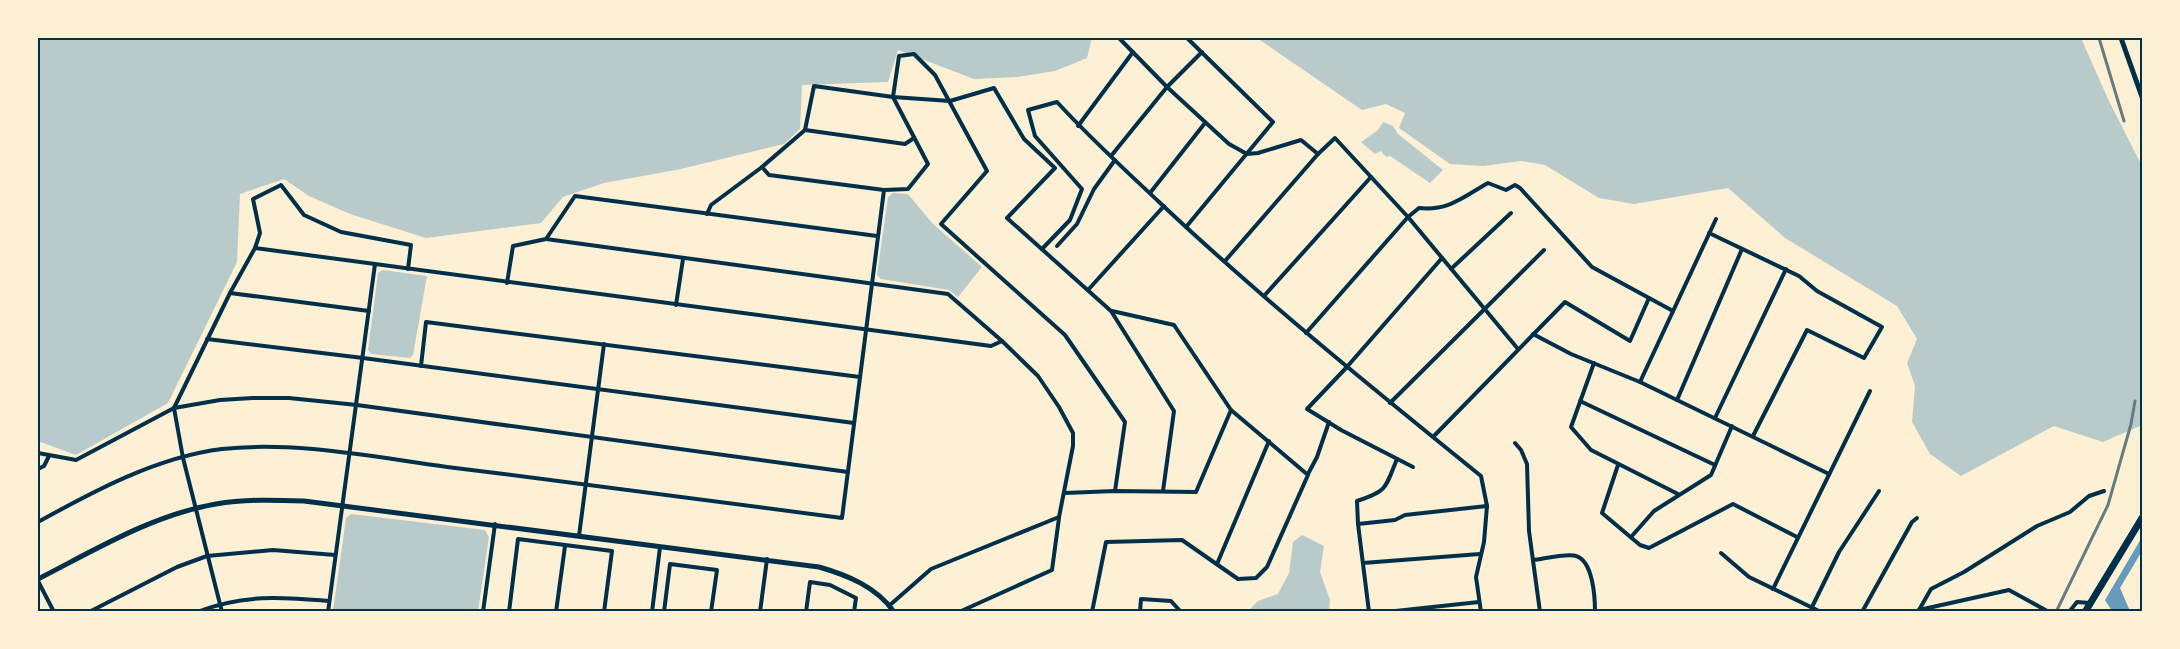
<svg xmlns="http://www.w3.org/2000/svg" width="2180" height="649" viewBox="0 0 2180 649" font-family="Lato,sans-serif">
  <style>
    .green { fill: #b9caca }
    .water { fill: #669bbc }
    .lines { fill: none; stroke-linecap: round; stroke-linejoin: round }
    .minor { stroke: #003049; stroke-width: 4 }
    .tertiary { stroke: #003049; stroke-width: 5 }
    .trunk { stroke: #003049; stroke-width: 7 }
    .rail { stroke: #657d81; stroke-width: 3 }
    .neatline { fill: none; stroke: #003049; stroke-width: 2 }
  </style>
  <rect width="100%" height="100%" fill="#fdf0d5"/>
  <g class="green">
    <polygon points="38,38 1092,38 1087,58 1055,71 1017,77 974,79 898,50 888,82 802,85 800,129 784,144 681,169 604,183 563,197 541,223 426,238 350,214 309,196 284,179 240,194 237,262 168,403 76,455 38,441"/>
    <polygon points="1257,38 2081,38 2108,99 2142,166 2142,425 2103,442 2054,426 1961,476 1930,454 1912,422 1915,386 1907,363 1917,339 1897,306 1785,238 1728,188 1634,204 1599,198 1545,165 1521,161 1483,166 1450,164 1399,128 1405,113 1386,104 1362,110"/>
    <polygon points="1383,122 1393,126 1398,134 1443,170 1430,183 1390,156 1386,157 1381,151 1375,154 1361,142 1378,130"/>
    <polygon points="893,193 908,194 932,223 982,267 958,297 949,290 881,279 877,275 888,197"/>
    <polygon points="383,270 427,276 413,355 410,358 371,354 368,350 378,273"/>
    <polygon points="351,514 485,530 489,537 478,611 333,611 346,518"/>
    <polygon points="1302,535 1324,546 1320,572 1330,600 1329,611 1248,611 1258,601 1278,594 1289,573 1293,542"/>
  </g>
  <polygon class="water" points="2142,537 2142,551 2120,588 2130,611 2112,611 2105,600"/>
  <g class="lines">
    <g class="minor">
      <polyline points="1119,38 1167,87 1229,144 1247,154 1258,153 1301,140 1318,154"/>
      <polyline points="1078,126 1133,52"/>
      <polyline points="805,130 814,86 893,97 950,101 994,88 1024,139 1055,168 1007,218 1111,311 1174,411 1163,491"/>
      <polyline points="1111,156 1167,87 1202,52"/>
      <polyline points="762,167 769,175 884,190 908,189 928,164 893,97 899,56 914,54 935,75 987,171 941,224 1065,335 1125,422 1115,491"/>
      <polyline points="1150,193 1205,123"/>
      <polyline points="707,214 711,205 762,167 805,130 905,144 914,138"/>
      <polyline points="1186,227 1273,122 1187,38"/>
      <polyline points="1709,233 1799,276 1817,291 1882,327 1864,358 1807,330 1753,436"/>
      <polyline points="546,239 948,294 1002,341 1038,376 1059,407 1073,433 1073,446 1059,517 931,569 890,605"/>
      <polyline points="1057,246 1077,224 1094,189 1115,160"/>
      <polyline points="255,248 991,346 1002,341"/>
      <path d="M1042 249 1070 220 1082 189 1035 136 1028 110 1057 102C1089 137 1124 169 1158 201 1261 298 1371 387 1481 476L1487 506 1484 542 1476 577 1481 612"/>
      <polyline points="1225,261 1318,154 1335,138 1408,217 1518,349"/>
      <polyline points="1451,269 1511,213"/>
      <polyline points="507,283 513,246 546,239 575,196 877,236"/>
      <polyline points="1088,290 1164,206"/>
      <polyline points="230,293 369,311"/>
      <polyline points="1264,296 1371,177"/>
      <polyline points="676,305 683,259"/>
      <path d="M1306 333 1408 217 1419 208C1449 211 1463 197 1488 183L1506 190 1515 185 1520 188 1592 267 1673 311"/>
      <polyline points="1533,334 1571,354 1640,382 1829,474"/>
      <polyline points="207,339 363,358 854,423"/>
      <polyline points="1594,363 1571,427 1591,450 1678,494"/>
      <polyline points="421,366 426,322 860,377"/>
      <polyline points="1640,382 1716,219"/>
      <polyline points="1677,400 1742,249"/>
      <polyline points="1580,401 1715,465"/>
      <polyline points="1390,403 1544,250"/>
      <polyline points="1715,418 1786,269"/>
      <polyline points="1433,437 1565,302 1630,341 1649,298"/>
      <polyline points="1515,443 1521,450 1527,464 1529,531 1540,612"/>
      <polyline points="38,453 76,460 174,408 230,293 255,248 260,233 253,199 281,185 304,215 341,232 411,245 408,269"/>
      <polyline points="1618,465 1602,513 1640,545 1649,548 1733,504 1797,537"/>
      <polyline points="1413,467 1341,430 1307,409 1346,368 1442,258"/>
      <polyline points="38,469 44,466 49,456"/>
      <polyline points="1308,474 1317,457 1329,422"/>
      <polyline points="1065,493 1115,491 1196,492 1231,410"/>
      <path d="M38 522C94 491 157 457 222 449 296 441 373 457 447 467 579 483 711 500 842 518L884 190"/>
      <polyline points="1358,524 1395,520 1405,515 1487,506"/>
      <polyline points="579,536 604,344"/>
      <polyline points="1631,537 1654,511 1711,475 1732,426"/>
      <polyline points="1721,553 1749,577 1821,612"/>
      <path d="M1533 560C1543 559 1567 553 1576 556 1593 561 1595 597 1595 612"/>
      <polyline points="1363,563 1480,554"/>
      <polyline points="1217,564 1269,441"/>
      <polyline points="38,581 54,612"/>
      <polyline points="1773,589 1870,391"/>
      <polyline points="1812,607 1839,552 1879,491"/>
      <polyline points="1919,610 1931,589 1964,572 2037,526 2070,512 2089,496 2104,491"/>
      <polyline points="1919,610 2009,590 2049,612"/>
      <polyline points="89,612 177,567 207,556 273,550 335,555"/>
      <path d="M197 612C243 594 281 597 329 601"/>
      <polyline points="222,612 183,458 174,408 220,400 253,398 289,398 357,405 848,472"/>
      <polyline points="328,612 375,264"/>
      <polyline points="483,612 495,524"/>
      <polyline points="509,612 518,539 612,551 604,612"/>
      <polyline points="556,612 565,546"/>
      <polyline points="652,612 660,547"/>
      <polyline points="664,612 670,564 717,570 711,612"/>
      <polyline points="760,612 767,559"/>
      <polyline points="806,612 810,582 830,585 856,598 854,612"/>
      <polyline points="959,612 1052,570 1059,518"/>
      <polyline points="1092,612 1106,542 1182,540 1238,579 1256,578 1267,567 1308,475 1231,410 1174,325 1112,311"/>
      <polyline points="1140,612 1141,599 1171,601 1181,612"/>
      <path d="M1369 612 1358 524 1357 501C1388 491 1385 488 1397 459"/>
      <polyline points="1386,612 1479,602"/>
      <polyline points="1862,612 1912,522 1917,518"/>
      <polyline points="2069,612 2077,602 2090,603"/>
    </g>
    <g class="tertiary">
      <polyline points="2121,38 2142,97"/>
      <path d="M38 579C95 550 152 515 216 504 245 499 275 500 304 501L819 567C847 575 877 587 894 612"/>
    </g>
    <polyline class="trunk" points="2085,612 2142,518"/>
    <g class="rail">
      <polyline points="2099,38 2124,121"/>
      <polyline points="2056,612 2108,505 2131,424 2135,401"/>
    </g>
  </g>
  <rect width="2180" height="649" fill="none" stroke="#fdf0d5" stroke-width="78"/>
  <rect x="39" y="39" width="2102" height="571" class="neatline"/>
</svg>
